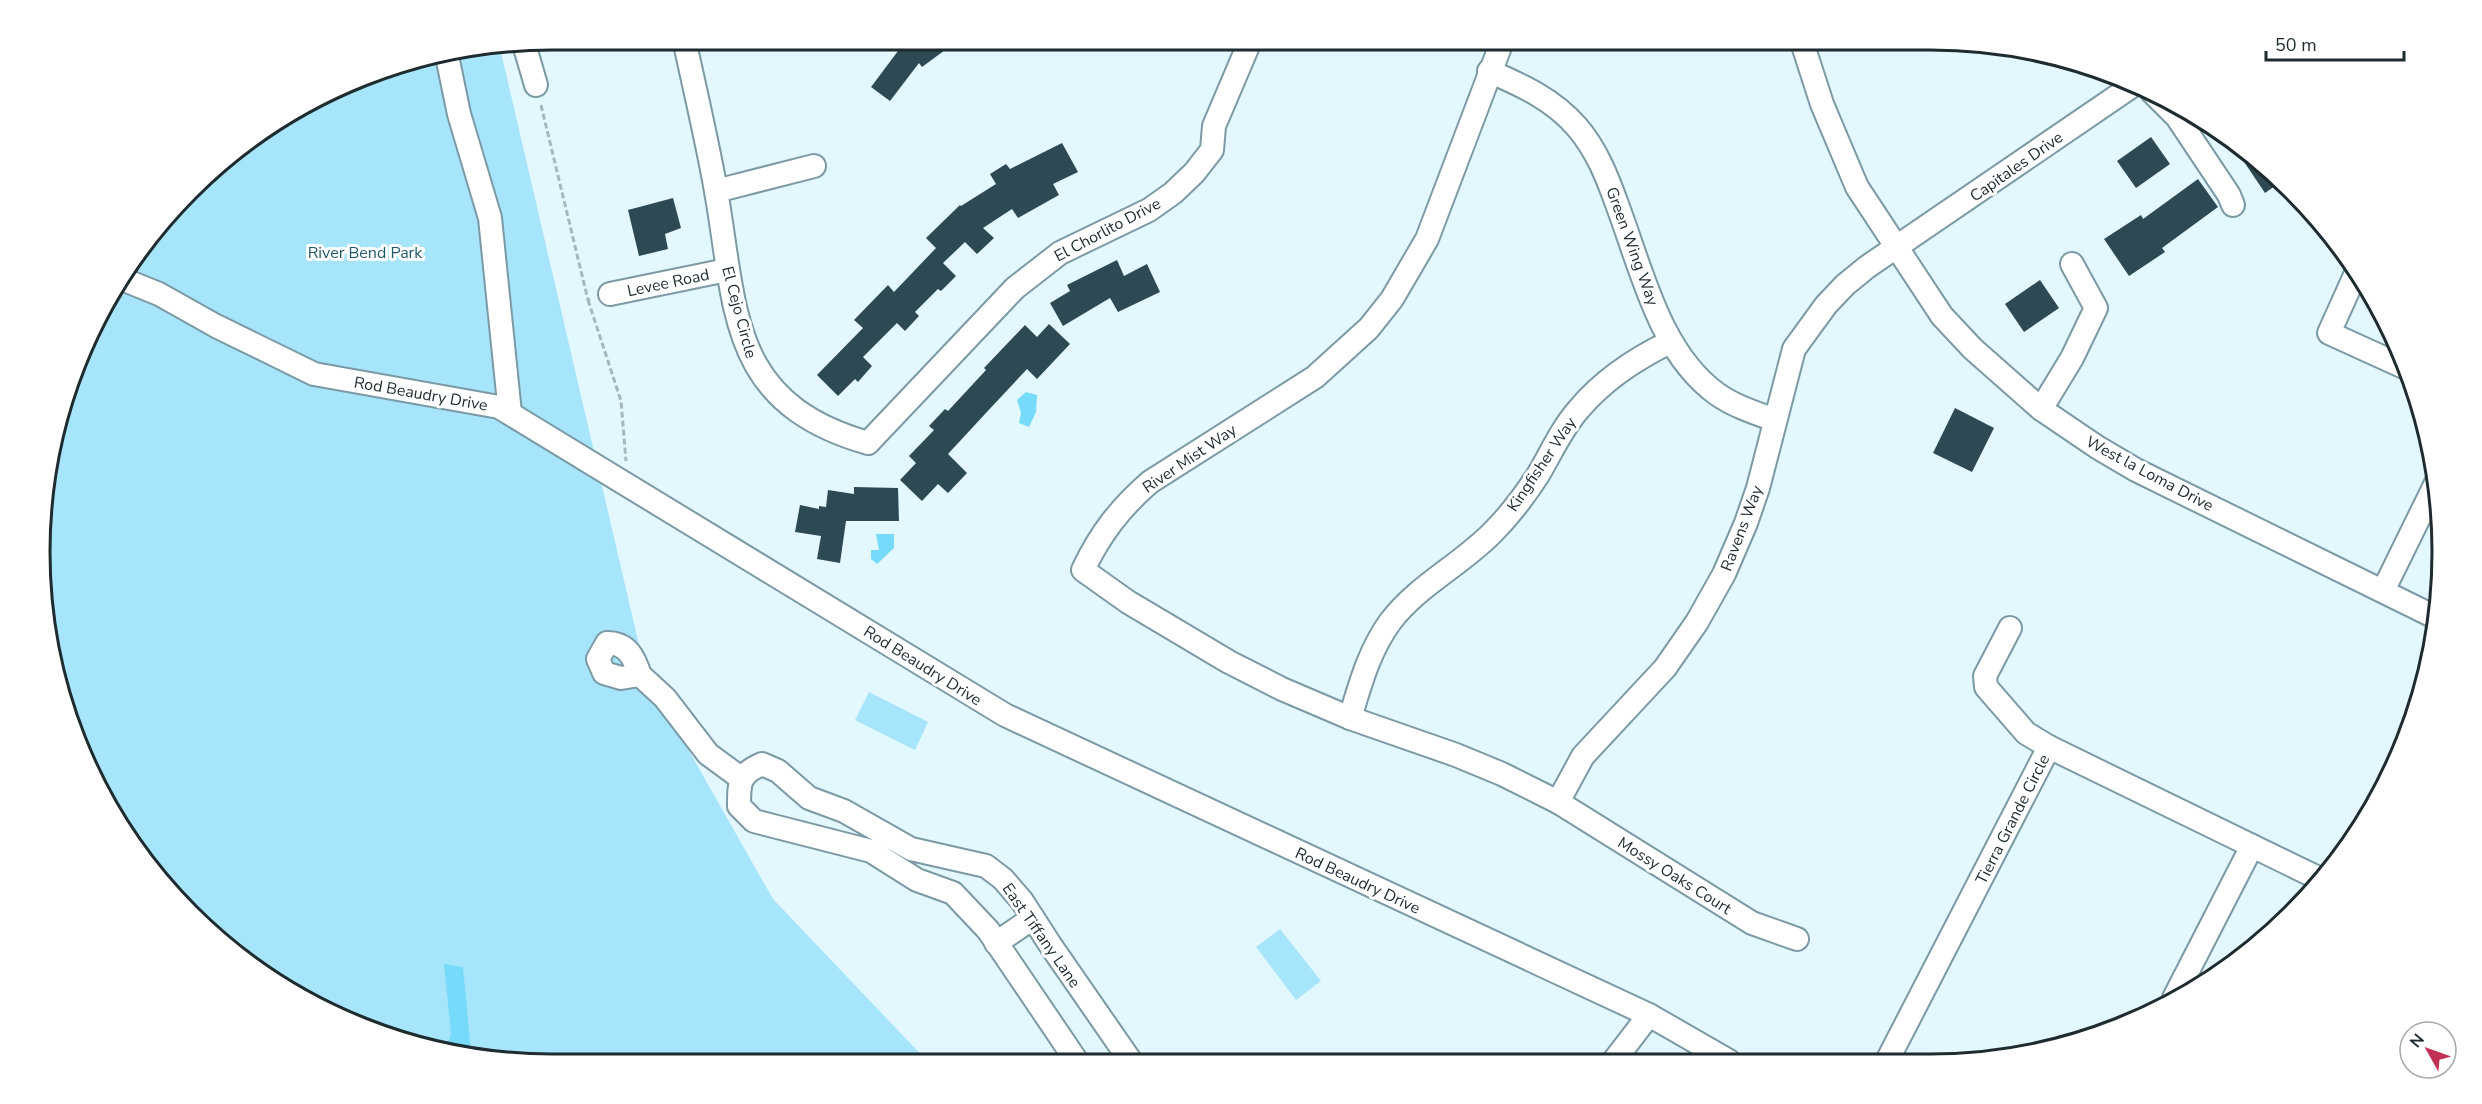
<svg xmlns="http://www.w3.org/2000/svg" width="2482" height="1104" viewBox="0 0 2482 1104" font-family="'Nunito Sans',sans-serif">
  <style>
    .green { fill: #a6e5fb }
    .water { fill: #76dafa }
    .building { fill: #2d4a54 }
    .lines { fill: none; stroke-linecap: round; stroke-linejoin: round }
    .minor-casing { stroke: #7b9aa5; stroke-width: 26 }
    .path { stroke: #a6b8be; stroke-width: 3; stroke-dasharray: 6 3; stroke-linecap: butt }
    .minor { stroke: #fff; stroke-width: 22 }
    .labels { text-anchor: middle; stroke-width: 6; stroke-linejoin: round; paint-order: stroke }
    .street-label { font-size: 16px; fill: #1e2b2f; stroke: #fff }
    .park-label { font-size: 16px; fill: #225a6a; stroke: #fff }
    .rim { fill: none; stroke: #1e2b2f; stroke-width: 3 }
  </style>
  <rect width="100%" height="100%" fill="#e3f7fe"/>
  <g class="green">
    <polygon points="500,48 646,675 773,899 930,1064 552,1065 387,1038 296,996 214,938 108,808 66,717 43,619 49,452 108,296 214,166 295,108 387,66"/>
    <polygon points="869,692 928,722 915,750 855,720"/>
    <polygon points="1280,929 1321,981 1296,1000 1256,947"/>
  </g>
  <g class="water">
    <polygon points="1026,392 1037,395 1036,412 1029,427 1019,423 1021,413 1017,400"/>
    <polygon points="876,534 894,534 894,548 877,564 871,559 871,550 879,550"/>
    <polygon points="444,964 463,967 471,1052 447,1048 451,1033"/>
  </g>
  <g class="building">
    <polygon points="889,39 960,39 922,67 919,63 890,101 871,87 898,51"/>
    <polygon points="2151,137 2170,164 2136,188 2117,161"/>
    <polygon points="2232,140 2268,167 2282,181 2265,193 2230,141"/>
    <polygon points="1062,143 1078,172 1053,184 1059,195 1018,218 1012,209 983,228 994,238 977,254 965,242 943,263 956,276 941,291 938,289 915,312 919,316 905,331 897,323 863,357 872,366 858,382 855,379 838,396 817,375 863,328 854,320 888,285 894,292 936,248 926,238 960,205 961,206 996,184 990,174 1006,164 1010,169"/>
    <polygon points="2198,179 2218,207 2162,248 2165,252 2129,276 2104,239 2141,215 2143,219"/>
    <polygon points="673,198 681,228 665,234 668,249 639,256 628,210"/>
    <polygon points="1117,260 1124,276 1147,264 1160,292 1118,312 1110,298 1063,326 1050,303 1070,291 1067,285"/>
    <polygon points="2040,280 2059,308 2024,332 2005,304"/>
    <polygon points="1049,324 1070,344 1037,379 1027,369 985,414 948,454 967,473 948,493 938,484 922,501 900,480 916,463 909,456 934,430 929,426 945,409 948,411 986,370 984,368 1025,325 1037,337"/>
    <polygon points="1955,408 1994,428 1972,472 1933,453"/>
    <polygon points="854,487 898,488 899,521 846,521 840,563 817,559 821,536 795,532 800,505 819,509 819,506 826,507 828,490 854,494"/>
  </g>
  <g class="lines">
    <g class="minor-casing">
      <g id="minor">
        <path d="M684 39C695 90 707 140 716 191 737 311 728 403 868 443L1015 288 1060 253 1149 210 1173 193 1194 173 1212 150 1214 126 1251 39"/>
        <path d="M1503 39 1427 239 1392 299 1369 328 1315 377 1150 482C1120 508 1100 534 1083 570L1128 602 1229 662 1282 689 1350 718 1456 755 1502 774 1558 802 1752 923 1797 939"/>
        <polyline points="1801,39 1822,104 1857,187 1942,316 1973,349 2041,409 2097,447 2136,470 2439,619"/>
        <polyline points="524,44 536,85"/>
        <polyline points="447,56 459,114 490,218 510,413"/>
        <path d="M1489 71C1521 85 1553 99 1577 127 1597 150 1608 179 1618 207 1642 271 1660 353 1717 394 1734 406 1755 413 1775 420"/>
        <polyline points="2152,92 2177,117 2229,195 2233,205"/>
        <polyline points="716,191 814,166"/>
        <polyline points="2357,271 2329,333 2406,368"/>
        <polyline points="122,279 159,294 216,326 314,374 499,407 1005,715 1649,1015 1729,1061"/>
        <polyline points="610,294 727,270"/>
        <polyline points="2041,409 2072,358 2096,308 2072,264"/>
        <polyline points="2383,591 2436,483"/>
        <polyline points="2010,628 1985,676 1986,687 2026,733 2049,747"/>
        <path d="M640 675C634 658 628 643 607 643L598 659 604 673 621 678 640 675 665 698 708 754 742 779"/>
        <path d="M1350 718C1360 685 1369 651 1390 622 1418 585 1461 565 1493 532 1510 515 1525 495 1538 475 1551 453 1562 428 1579 409 1604 379 1635 359 1670 342"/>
        <polyline points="1558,802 1583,756 1665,668 1697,622 1724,574 1746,523 1758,488 1794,349 1826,305 1845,285 1867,267 2135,84"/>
        <polyline points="996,943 1033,918"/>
        <polyline points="2174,998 2252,846"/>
        <polyline points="1887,1061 2049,747 2318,878"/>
        <polyline points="1613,1062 1649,1015"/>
        <path d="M1078 1063 988 930 953 893 917 880 871 851 754 821 739 806C739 782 739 774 762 764L778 771 809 798 844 811 911 849 986 866 1003 879 1022 901 1051 946 1132 1063"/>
      </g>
    </g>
    <g class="path">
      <polyline points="541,105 588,300 590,299"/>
      <polyline points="588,300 621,401 626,461"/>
    </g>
    <use href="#minor" class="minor"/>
  </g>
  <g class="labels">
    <g class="street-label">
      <text transform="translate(2016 166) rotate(-35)" y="6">Capitales Drive</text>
      <text transform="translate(1107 229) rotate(-28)" y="6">El Chorlito Drive</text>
      <text transform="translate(1633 246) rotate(70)" y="6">Green Wing Way</text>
      <text transform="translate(668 282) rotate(-12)" y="6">Levee Road</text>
      <text transform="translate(740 312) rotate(75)" y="6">El Cejo Circle</text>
      <text transform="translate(421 393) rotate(10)" y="6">Rod Beaudry Drive</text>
      <text transform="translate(1189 458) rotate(-34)" y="6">River Mist Way</text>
      <text transform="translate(1541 464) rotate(-56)" y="6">Kingfisher Way</text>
      <text transform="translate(2150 473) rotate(28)" y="6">West la Loma Drive</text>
      <text transform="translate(1741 528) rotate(-69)" y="6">Ravens Way</text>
      <text transform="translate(923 665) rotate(32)" y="6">Rod Beaudry Drive</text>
      <text transform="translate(2012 819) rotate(-63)" y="6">Tierra Grande Circle</text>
      <text transform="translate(1675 875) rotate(32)" y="6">Mossy Oaks Court</text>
      <text transform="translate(1358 880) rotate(25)" y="6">Rod Beaudry Drive</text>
      <text transform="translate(1042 935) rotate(55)" y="6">East Tiffany Lane</text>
    </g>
    <g class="park-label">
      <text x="365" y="258">River Bend Park</text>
    </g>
  </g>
  <path d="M0 0H2482V1104H0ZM552 50H1930A502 502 0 0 1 2432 552V552A502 502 0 0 1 1930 1054H552A502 502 0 0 1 50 552V552A502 502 0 0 1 552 50Z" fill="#fff" fill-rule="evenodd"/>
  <path class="rim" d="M552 50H1930A502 502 0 0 1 2432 552V552A502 502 0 0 1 1930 1054H552A502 502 0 0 1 50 552V552A502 502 0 0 1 552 50Z"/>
  <g transform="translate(2428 1050) rotate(310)"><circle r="28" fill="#ffffff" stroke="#a5aaac" stroke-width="1.5"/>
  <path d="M0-4.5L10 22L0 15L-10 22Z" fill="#c13156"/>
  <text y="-9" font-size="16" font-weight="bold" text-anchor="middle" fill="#1e2b2f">N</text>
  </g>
  <path d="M2266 51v9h138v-9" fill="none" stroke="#1e2b2f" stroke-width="3"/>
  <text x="2275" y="51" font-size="18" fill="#1e2b2f" stroke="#ffffff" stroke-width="4.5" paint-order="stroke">50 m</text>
</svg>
